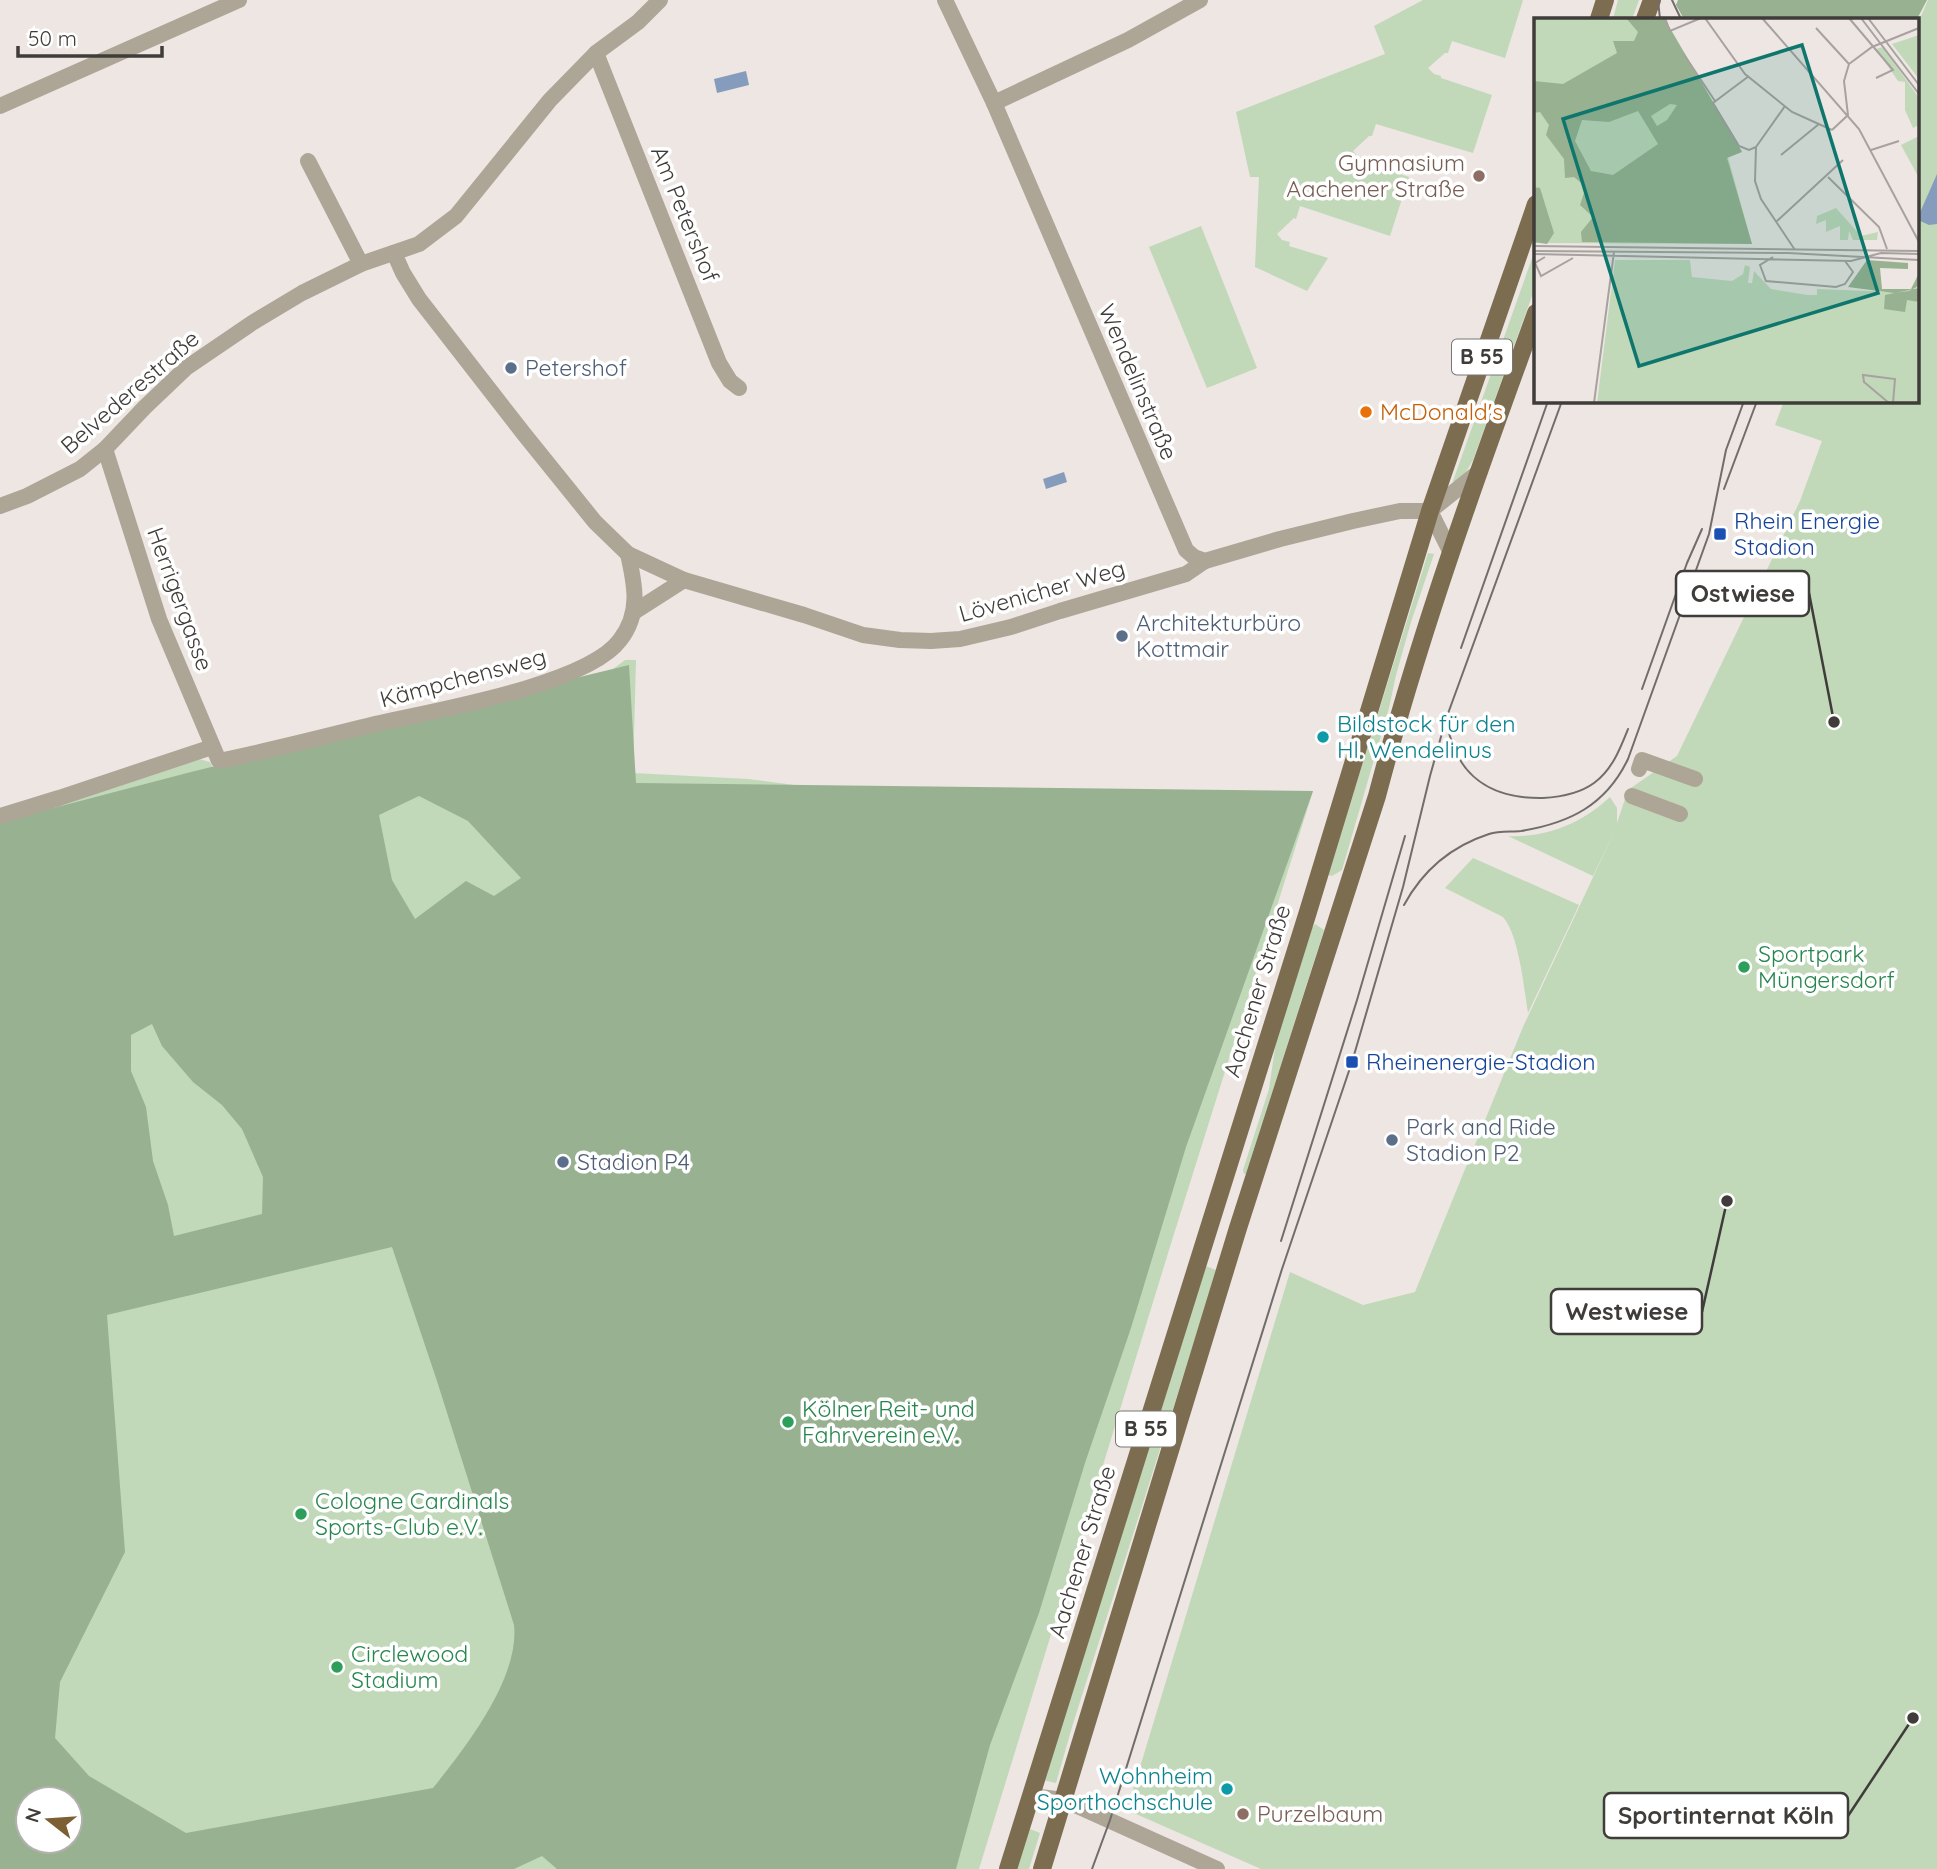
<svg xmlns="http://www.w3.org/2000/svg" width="1937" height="1869" viewBox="0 0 1937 1869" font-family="Quicksand,sans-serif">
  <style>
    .green { fill: #c1d8b9; fill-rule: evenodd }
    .forest { fill: #98b190; fill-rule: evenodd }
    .water { fill: #859cbc }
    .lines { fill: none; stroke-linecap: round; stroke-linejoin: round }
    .street { stroke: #ada595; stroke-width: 16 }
    .primary { stroke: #7d6d50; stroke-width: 18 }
    .tram { stroke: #716d6a; stroke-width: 2 }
    .education-dot { fill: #8d6e63; stroke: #fff; stroke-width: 2.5 }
    .service-dot { fill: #5c6f8a; stroke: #fff; stroke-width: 2.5 }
    .food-dot { fill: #e8710a; stroke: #fff; stroke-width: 2.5 }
    .transit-dot { fill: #1a4fb4; stroke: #fff; stroke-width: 2.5 }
    .culture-dot { fill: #0f9aa8; stroke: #fff; stroke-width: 2.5 }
    .leisure-dot { fill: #2e9e5b; stroke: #fff; stroke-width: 2.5 }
    .labels { text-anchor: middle; stroke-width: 7; stroke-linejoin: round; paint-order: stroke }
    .shield { fill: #fff; stroke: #797675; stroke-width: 2 }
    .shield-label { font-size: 21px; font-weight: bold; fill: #3f3c3a }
    .education-label { font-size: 23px; fill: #785e54; stroke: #fff; text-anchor: end }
    .street-label { font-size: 23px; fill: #3f3c3a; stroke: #fff }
    .service-label { font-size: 23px; fill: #4e5e75; stroke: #fff; text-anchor: start }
    .food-label { font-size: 23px; fill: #c56008; stroke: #fff; text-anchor: start }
    .transit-label { font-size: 23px; fill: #164399; stroke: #fff; text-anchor: start }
    .culture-label { font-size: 23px; fill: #0d838f; stroke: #fff; text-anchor: start }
    .leisure-label { font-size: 23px; fill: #27864d; stroke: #fff; text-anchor: start }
    .inset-road { fill: none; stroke: #a7a29f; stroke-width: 2 }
    .view { fill: #0f766e; fill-opacity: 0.15; stroke: #0f766e; stroke-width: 3.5 }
    .inset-edge { fill: none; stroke: #3f3c3a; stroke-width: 3.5 }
    .leader { fill: none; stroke: #3f3c3a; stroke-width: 2.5 }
    .callout-dot { fill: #3f3c3a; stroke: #fff; stroke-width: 2.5 }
    .callout { fill: #fff; stroke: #3f3c3a; stroke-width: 2.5 }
    .callout-label { font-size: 24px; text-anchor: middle; font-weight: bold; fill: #3f3c3a }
  </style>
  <rect width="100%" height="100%" fill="#ede6e2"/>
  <g class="green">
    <polygon points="1423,0 1523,0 1505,58 1452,41 1448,53 1445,53 1428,68 1434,74 1441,76 1441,78 1492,95 1473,153 1376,124 1372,136 1369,136 1353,151 1358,157 1366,159 1365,163 1409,177 1390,236 1300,206 1296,219 1294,218 1277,234 1282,240 1290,242 1289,246 1328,258 1307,291 1255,267 1259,177 1250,177 1236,112 1385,54 1374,26"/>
    <polygon points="1618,0 1639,0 1632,19 1613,19"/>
    <path d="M1928 0H1937V1869H1261L1127 1810 1290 1272 1363 1305 1415 1292 1523 1027 1617 826 1593 876 1508 836C1547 838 1582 823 1610 797L1617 808V823L1628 790 1677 756 1800 501 1822 441 1775 425 1784 401H1918V23Z"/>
    <polygon points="1201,226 1257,368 1207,388 1149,247"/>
    <polygon points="1536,247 1536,285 1473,460 1466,472 1455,483 1453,481"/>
    <polygon points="1428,553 1434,554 1411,622 1396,675 1389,708 1342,870 1332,876 1328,875"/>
    <path d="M625 660H636L633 773 748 779 832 790 1162 797 1313 791 1173 1237 979 1869H0V822L199 759 210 762 221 784 596 682ZM28 1799H70V1841H28Z"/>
    <path d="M1473 858 1579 905 1528 1013C1524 988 1519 935 1503 917L1445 888Z"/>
    <polygon points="1315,924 1324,930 1246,1174 1244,1174 1243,1170 1269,1089 1276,1041 1312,928"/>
    <polygon points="1203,1265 1216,1270 1206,1304 1072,1727 1056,1783 1043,1780"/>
    <polygon points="1030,1829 1040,1833 1029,1869 1015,1869"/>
  </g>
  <g class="forest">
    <polygon points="1678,0 1927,0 1917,19 1684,19 1676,5"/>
    <path d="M629 665 636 783 1313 791 1186 1147 1131 1328 1085 1463 1039 1613 990 1745 956 1869H557L542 1856 514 1869H0V822L191 772ZM419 796 468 821 521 878 494 896 466 881 415 919 392 880 379 815ZM152 1024 162 1046 193 1082 222 1105 242 1129 263 1177 262 1214 174 1236 168 1205 153 1161 146 1107 131 1071V1035ZM392 1247 437 1381 514 1625C520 1678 465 1748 433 1788L186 1833 89 1776 55 1738 60 1682 125 1552 107 1315ZM28 1799H70V1841H28Z"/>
  </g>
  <g class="water">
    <polygon points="746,71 749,85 717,93 714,79"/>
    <polygon points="1937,174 1937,224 1929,225 1918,220 1918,217"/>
    <polygon points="1064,472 1067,482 1046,489 1043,479"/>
  </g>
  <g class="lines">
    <g class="street">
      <polyline points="945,0 994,103 1186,550 1194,557 1205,561 1280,539 1353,521 1400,511 1430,511 1480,471"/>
      <polyline points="596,53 719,363 730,381 739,388"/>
      <polyline points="994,103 1128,40 1200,0"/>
      <polyline points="0,106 239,0"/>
      <polyline points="308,161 361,264"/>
      <polyline points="394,253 403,273 419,299 524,434 595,522 628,554 684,580 804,615 863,635 900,640 931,641 960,639 1011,627 1060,611 1186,574 1205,561"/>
      <path d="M105 449 159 619 219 761C272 750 323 737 375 724 432 711 587 685 620 640 641 613 635 585 628 554"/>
      <polyline points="0,506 27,496 80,469 105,449 145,407 186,368 252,323 302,293 361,264 419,244 456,216 550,100 596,53 638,22 660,0"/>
      <polyline points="1430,511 1451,553"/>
      <polyline points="634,612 684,580"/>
      <polyline points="1639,769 1642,760 1695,779"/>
      <polyline points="1632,796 1680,814"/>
      <polyline points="0,816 59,798 212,747"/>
      <polyline points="1032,1796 1064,1800 1217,1869"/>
    </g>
    <g class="primary">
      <polyline points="1599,19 1605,0"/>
      <polyline points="1645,19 1652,0"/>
      <polyline points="1008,1869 1307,915 1430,511 1536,204"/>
      <path d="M1042 1869 1238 1228 1377 796C1420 632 1478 472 1536 313"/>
    </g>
    <g class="tram">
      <polyline points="1658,0 1660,19"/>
      <polyline points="1672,0 1681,19"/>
      <polyline points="1724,489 1757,401"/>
      <polyline points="1461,648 1548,401"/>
      <polyline points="1642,689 1687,563 1702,529"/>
      <path d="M1447 723C1456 776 1491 799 1543 798 1561 797 1579 794 1594 783 1612 770 1620 749 1628 729"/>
      <path d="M1404 905C1423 870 1452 846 1489 834 1499 831 1511 832 1521 831 1570 823 1606 805 1628 759L1709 534 1726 450 1744 401"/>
      <polyline points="1281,1241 1357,1000 1405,836"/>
      <polyline points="1092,1869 1110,1820 1282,1269 1352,1062 1403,887 1430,776 1446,719 1562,401"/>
    </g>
  </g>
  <g class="education-dot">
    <circle cx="1479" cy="176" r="7"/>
    <circle cx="1243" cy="1814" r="7"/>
  </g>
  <g class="service-dot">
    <circle cx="511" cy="368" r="7"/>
    <circle cx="1122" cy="636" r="7"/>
    <circle cx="1392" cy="1140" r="7"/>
    <circle cx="563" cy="1162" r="7"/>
  </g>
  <circle class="food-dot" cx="1366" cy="412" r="7"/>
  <g class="transit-dot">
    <rect x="1713" y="527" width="14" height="14" rx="3.5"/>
    <rect x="1345" y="1055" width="14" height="14" rx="3.5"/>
  </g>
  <g class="culture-dot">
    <circle cx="1323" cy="737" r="7"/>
    <circle cx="1227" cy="1789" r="7"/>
  </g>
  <g class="leisure-dot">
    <circle cx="1744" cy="967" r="7"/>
    <circle cx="788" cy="1422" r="7"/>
    <circle cx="301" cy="1514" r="7"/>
    <circle cx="337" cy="1667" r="7"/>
  </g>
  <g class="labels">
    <g class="shield">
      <rect x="1452" y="339.5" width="60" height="35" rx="5"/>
      <rect x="1116" y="1411.5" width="60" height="35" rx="5"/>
    </g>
    <g class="shield-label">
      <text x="1482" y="364">B 55</text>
      <text x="1146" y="1436">B 55</text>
    </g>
    <g class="education-label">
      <text x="1465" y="171">Gymnasium<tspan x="1465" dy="26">Aachener Straße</tspan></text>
      <text x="1257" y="1822" text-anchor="start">Purzelbaum</text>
    </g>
    <g class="street-label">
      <text transform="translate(685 214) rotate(68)" y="8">Am Petershof</text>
      <text transform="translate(1138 382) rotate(67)" y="8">Wendelinstraße</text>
      <text transform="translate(130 392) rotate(-41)" y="8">Belvederestraße</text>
      <text transform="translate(1042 591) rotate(-16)" y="8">Lövenicher Weg</text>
      <text transform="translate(180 599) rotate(70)" y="8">Herrigergasse</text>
      <text transform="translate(463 678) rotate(-15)" y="8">Kämpchensweg</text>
      <text transform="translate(1257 991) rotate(-73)" y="8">Aachener Straße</text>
      <text transform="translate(1082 1552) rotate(-73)" y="8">Aachener Straße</text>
    </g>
    <g class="service-label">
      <text x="525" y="376">Petershof</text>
      <text x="1136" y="631">Architekturbüro<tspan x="1136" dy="26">Kottmair</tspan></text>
      <text x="1406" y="1135">Park and Ride<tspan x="1406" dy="26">Stadion P2</tspan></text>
      <text x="577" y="1170">Stadion P4</text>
    </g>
    <g class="food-label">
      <text x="1380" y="420">McDonald's</text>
    </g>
    <g class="transit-label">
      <text x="1734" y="529">Rhein Energie<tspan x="1734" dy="26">Stadion</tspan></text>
      <text x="1366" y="1070">Rheinenergie-Stadion</text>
    </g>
    <g class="culture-label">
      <text x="1337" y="732">Bildstock für den<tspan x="1337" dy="26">Hl. Wendelinus</tspan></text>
      <text x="1213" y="1784" text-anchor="end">Wohnheim<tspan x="1213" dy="26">Sporthochschule</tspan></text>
    </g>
    <g class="leisure-label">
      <text x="1758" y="962">Sportpark<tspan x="1758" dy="26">Müngersdorf</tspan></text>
      <text x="802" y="1417">Kölner Reit- und<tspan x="802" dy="26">Fahrverein e.V.</tspan></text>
      <text x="315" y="1509">Cologne Cardinals<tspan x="315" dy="26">Sports-Club e.V.</tspan></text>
      <text x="351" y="1662">Circlewood<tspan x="351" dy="26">Stadium</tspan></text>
    </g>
  </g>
  <g transform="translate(1534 18)">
    <rect width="385" height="385" fill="#ede6e2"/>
    <path d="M0 0H130L208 133 194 139 218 226 0 225ZM385 17V61L358 26ZM349 29 385 80V107L379 110 371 92V64L364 63 342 31ZM385 118V160L367 127ZM302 190 327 218 344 214 343 222H319L315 213 314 222H306V208L292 214V202L282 206 283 198ZM81 242H156L158 259 198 263 209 256 211 247 216 249 214 265H218L220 253 237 271 274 277H283V271L362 274 385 270V385H63Z" fill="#c1d8b9"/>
    <path d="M92 0H130L208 134 193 140 218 226 48 224 47 214 59 199 46 187 52 169 40 159 31 160 30 141 12 117 15 107 6 94 0 95V63L29 66 83 35 79 23H100L104 14ZM136 86 143 87 133 102 123 108 117 98ZM104 93 124 126 79 157 57 153 41 123 48 102 75 104ZM0 169 6 170 20 215 13 226 0 224ZM333 242 374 245V251L346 250 348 271H377L385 255V268L375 273 360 275 314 269ZM385 270V284L373 282 371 294 350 291 351 277Z" fill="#98b190" fill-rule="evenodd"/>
    <path class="inset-road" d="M131 0 136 13 167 0M171 0 211 56 258 94 298 112M228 0 325 111 385 224M315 0 359 52 342 60M327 0 385 76M334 0 385 67M282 10 315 46M149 35 181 83M215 58 179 85 205 128 215 132 222 129M251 88 222 129 221 163 227 181 261 232M298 112 314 97 310 63 315 46 338 29 385 10M337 132 365 123M247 137 285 106M294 159 345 209 353 231M243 203 309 142M0 228 385 233M0 233 254 235 385 242M0 236 317 243 347 235 385 236M11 239 1 245 7 258 39 240M239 239 226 247 232 263 302 269 311 266 319 254 311 243M60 385 80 234M355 385 330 364 329 357 361 361 359 385"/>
    <path class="view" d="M268 27 344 275 105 348 29 101Z"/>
    <rect width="385" height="385" class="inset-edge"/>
  </g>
  <path class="leader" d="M1834 722L1809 593M1727 1201L1702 1312M1913 1718L1848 1816"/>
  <g class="callout-dot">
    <circle cx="1834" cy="722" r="7"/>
    <circle cx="1727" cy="1201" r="7"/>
    <circle cx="1913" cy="1718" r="7"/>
  </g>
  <g class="callout">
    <rect x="1676" y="571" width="133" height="45" rx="7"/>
    <rect x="1551" y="1289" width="151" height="45" rx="7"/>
    <rect x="1604" y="1793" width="244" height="45" rx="7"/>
  </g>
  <g class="callout-label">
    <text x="1743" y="602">Ostwiese</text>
    <text x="1627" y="1320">Westwiese</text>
    <text x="1726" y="1824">Sportinternat Köln</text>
  </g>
  <g transform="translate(49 1820) rotate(287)"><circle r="33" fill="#ffffff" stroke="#b2b1b0" stroke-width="2"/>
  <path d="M0-5L12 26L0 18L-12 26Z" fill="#7c6033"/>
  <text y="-10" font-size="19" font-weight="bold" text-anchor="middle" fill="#3f3c3a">N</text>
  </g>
  <path d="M18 46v10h144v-10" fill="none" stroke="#3f3c3a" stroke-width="3.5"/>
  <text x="28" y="46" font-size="21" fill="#3f3c3a" stroke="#ffffff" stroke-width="5" paint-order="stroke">50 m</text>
</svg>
